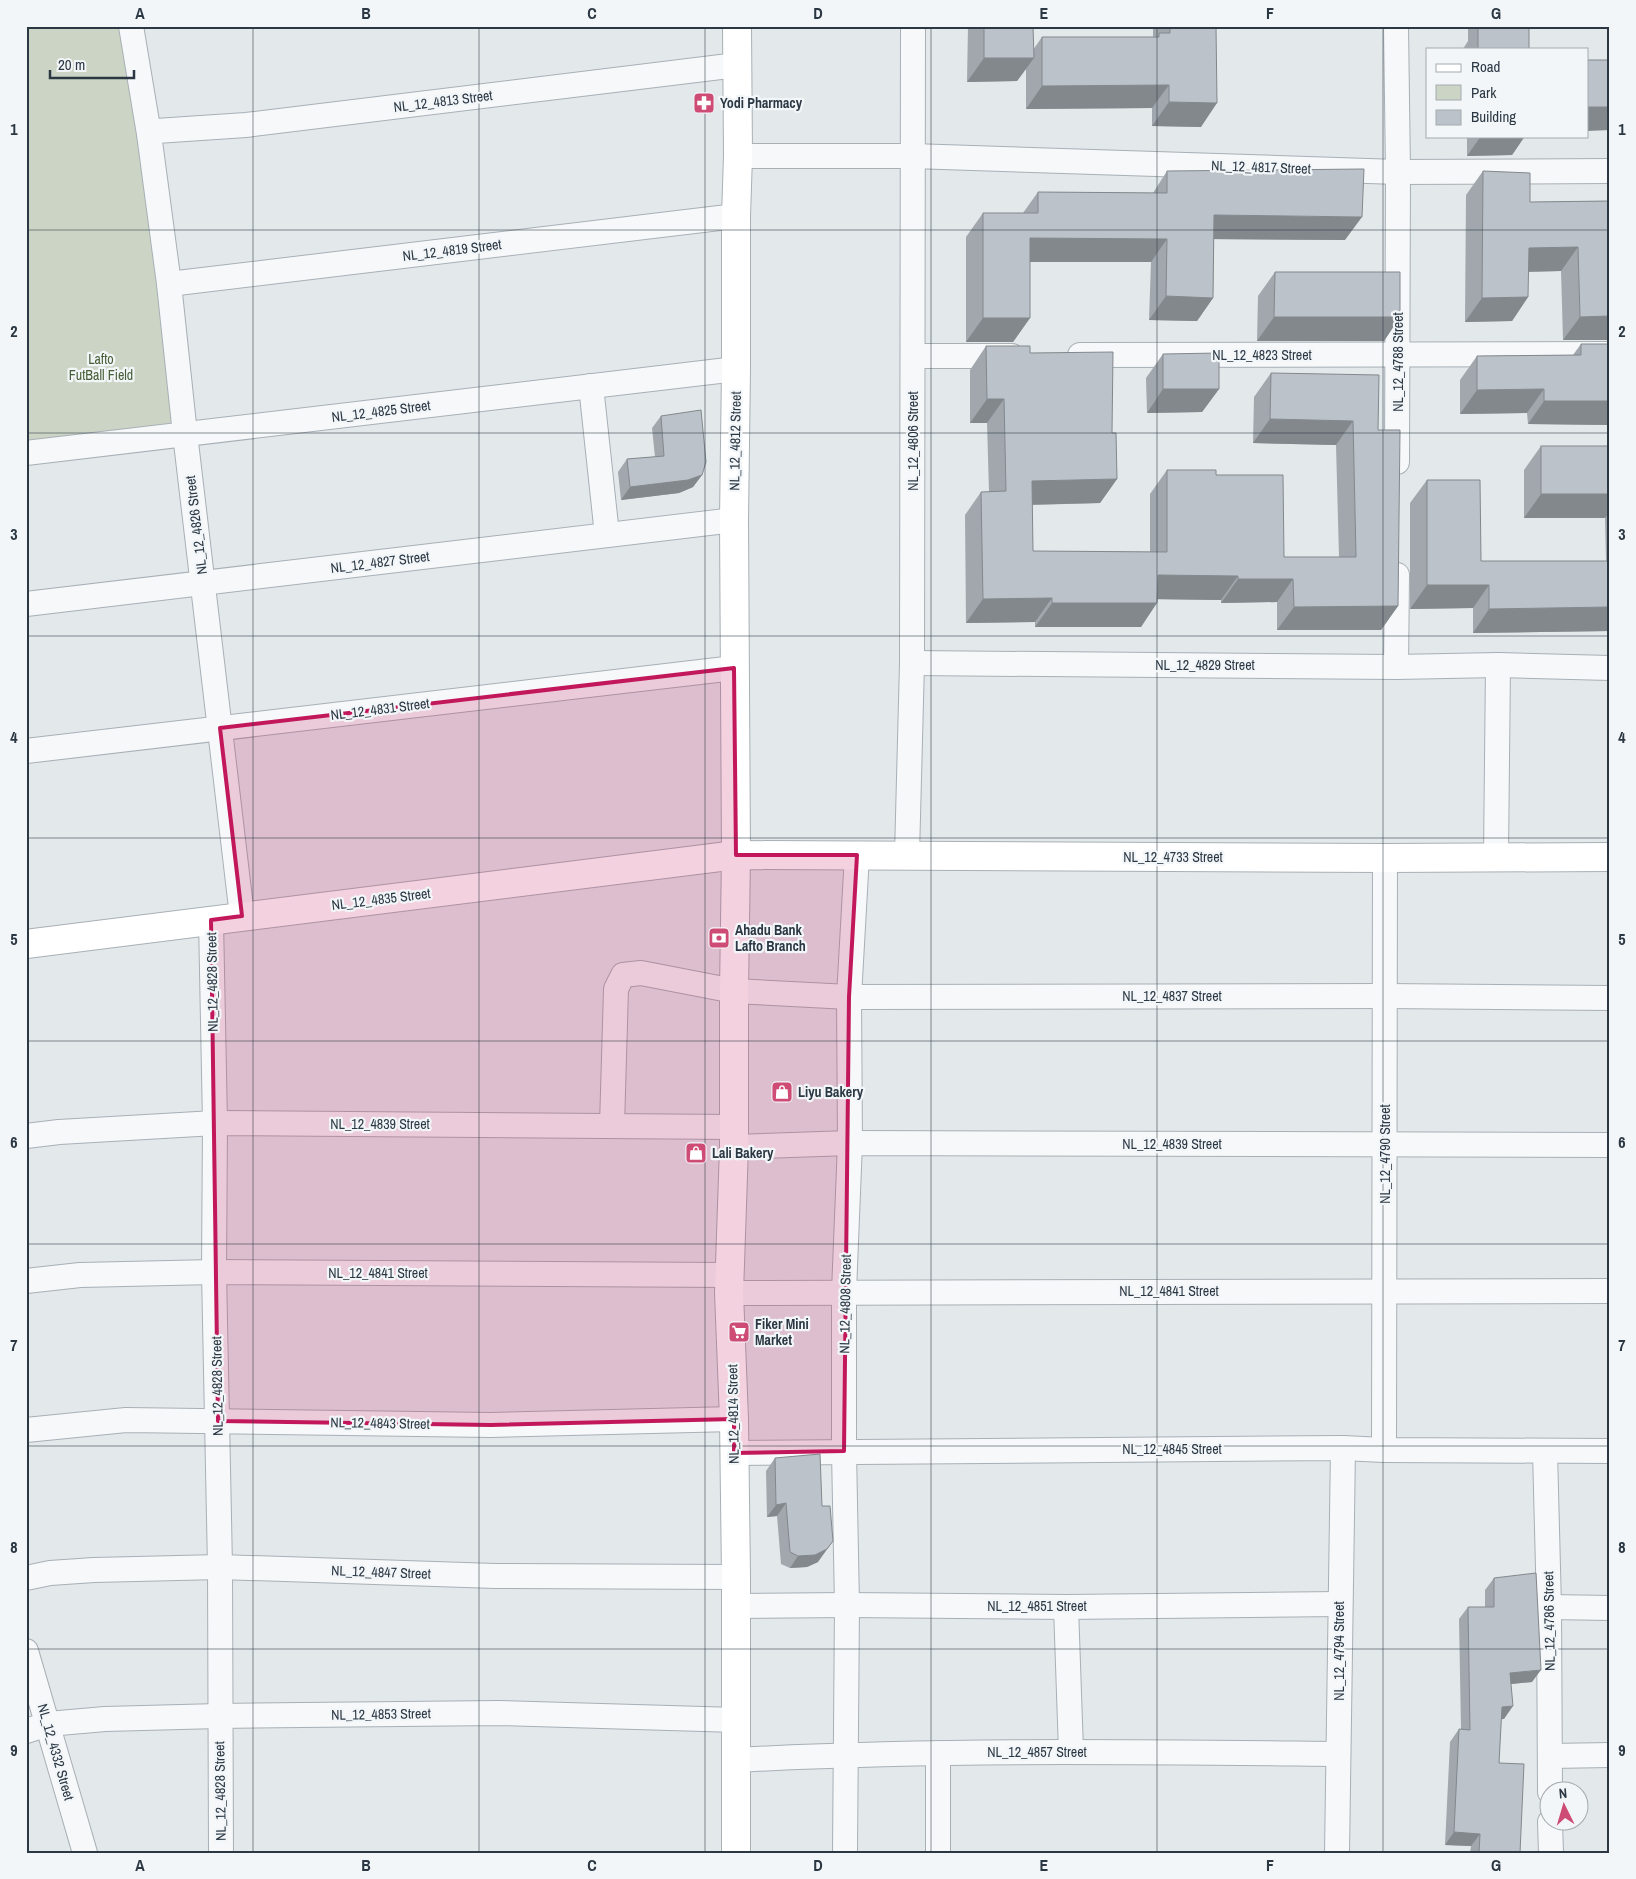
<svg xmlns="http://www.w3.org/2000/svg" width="1636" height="1879" viewBox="0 0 1636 1879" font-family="'Archivo Narrow',sans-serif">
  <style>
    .green { fill: #ccd5c5 }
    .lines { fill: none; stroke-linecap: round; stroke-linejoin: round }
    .street-casing { stroke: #a8b0b6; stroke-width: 26 }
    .secondary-casing { stroke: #a8b0b6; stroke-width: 30 }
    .street { stroke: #f6f8f9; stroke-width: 24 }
    .secondary { stroke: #fff; stroke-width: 28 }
    .wall { fill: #a1a7ad }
    .shaded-wall { fill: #83888d }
    .building { fill: #bbc2c9; stroke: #83888d }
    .marked { fill: #c2185b; fill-opacity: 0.2; stroke: #c2185b; stroke-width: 4; stroke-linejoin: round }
    .grid { fill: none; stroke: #2b3844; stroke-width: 1; stroke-opacity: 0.55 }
    .labels { text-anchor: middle; stroke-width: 4.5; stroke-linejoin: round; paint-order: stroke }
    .street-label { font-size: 14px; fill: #2b3844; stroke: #f3f6f8 }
    .poi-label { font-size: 14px; font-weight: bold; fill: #2b3844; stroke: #f3f6f8; text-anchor: start }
    .park-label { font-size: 14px; fill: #475f38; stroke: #f3f6f8 }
    .neatline { fill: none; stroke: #2b3844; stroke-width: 2 }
    .grid-label { font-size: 16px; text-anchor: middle; font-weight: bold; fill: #2b3844 }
  </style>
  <rect width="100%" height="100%" fill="#e3e8eb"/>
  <polygon class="green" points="26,26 127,26 187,435 26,456"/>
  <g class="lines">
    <g class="street-casing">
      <g id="street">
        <polyline points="131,26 149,134 169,284 185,434 242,916"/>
        <polyline points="1396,26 1398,172 1397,462"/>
        <polyline points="149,134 156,131 246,125 737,65"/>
        <polyline points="738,156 912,156 1398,172 1610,171"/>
        <polyline points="169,284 736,216"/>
        <polyline points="1080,355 1610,354"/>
        <polyline points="914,356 1012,356"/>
        <polyline points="591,386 607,535"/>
        <polyline points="26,453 736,369"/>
        <polyline points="26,604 734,520"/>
        <polyline points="912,663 1396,667 1498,665 1610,668"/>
        <polyline points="1396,667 1397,575"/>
        <polyline points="26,751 734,668"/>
        <polyline points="907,855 912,663 913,26"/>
        <polyline points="1496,856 1498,665"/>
        <polyline points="211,920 215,1123 214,1272 220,1567 221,1853"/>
        <polyline points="612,1126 616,989 623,975 641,973 734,991 849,997 1385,996 1610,998"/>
        <polyline points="26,1136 59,1132 215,1123 734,1127"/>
        <polyline points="734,1147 850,1143 1610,1145"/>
        <polyline points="26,1281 80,1275 214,1272 729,1275"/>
        <polyline points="729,1293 1610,1291"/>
        <polyline points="26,1430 126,1420 491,1425 734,1419"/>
        <polyline points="1384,1450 1385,858"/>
        <polyline points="1545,1451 1549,1607 1550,1792"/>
        <polyline points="734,1453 1343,1448 1384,1450 1610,1451"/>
        <polyline points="26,1578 50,1573 94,1570 220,1567 495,1576 736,1577"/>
        <polyline points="736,1606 847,1605 1066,1607 1339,1604"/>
        <polyline points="1066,1607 1071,1751"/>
        <polyline points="1549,1607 1610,1608"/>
        <polyline points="26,1651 85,1853"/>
        <polyline points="26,1731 48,1724 105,1719 219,1716 498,1713 737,1720"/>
        <polyline points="1550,1756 1610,1755"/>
        <path d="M736 1760C937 1749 1137 1752 1338 1754"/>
        <polyline points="1550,1822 1551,1853"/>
        <polyline points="845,1853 847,1605 844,1451 844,1292 850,1143 849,997 857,855"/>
        <polyline points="938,1853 938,1753"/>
        <polyline points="1337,1853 1343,1448"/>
      </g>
    </g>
    <g class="secondary-casing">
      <g id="secondary">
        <polyline points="26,944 736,855 1385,858 1610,857"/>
        <polyline points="736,1853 736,1577 734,1419 729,1293 734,1147 734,991 736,855 734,520 736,369 736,216 738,156 737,26"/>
      </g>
    </g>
    <use href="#street" class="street"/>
    <use href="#secondary" class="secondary"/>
  </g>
  <g class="wall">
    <polygon points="968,26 1033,26 1033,50 1042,37 1153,37 1153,26 1216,26 1201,127 1152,126 1152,108 1026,109 1026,69 1017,81 967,82"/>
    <polygon points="1468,26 1529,26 1529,49 1463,49 1468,41"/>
    <polygon points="1467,136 1525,136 1512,155 1467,156"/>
    <polygon points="1167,171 1345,240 1214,239 1213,298 1197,321 1149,320 1151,262 1030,262 1030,318 1013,342 966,342 966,237 983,213 1023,213 1038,192 1153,193"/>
    <polygon points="1483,171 1530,202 1610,201 1610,340 1563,340 1561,271 1528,272 1528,297 1512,321 1465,322 1466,195"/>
    <polygon points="1275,272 1400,317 1384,341 1257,341 1258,296"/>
    <polygon points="1581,344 1610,344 1610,425 1528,424 1527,413 1460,414 1460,380 1477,356 1573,355"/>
    <polygon points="986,346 1030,353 1112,433 1117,479 1100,503 1032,505 1033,551 1150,552 1150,494 1167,470 1216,475 1284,557 1339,557 1336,445 1253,443 1254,397 1271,373 1378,430 1398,606 1381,630 1277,630 1277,602 1221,603 1221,600 1158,599 1141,627 1035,627 1035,622 966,623 965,515 981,492 989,492 987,423 970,423 970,370"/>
    <polygon points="1163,354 1219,389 1202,412 1147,413 1146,378"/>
    <polygon points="661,416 702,475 693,487 679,493 621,500 618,472 627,459 655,457 652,428"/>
    <polygon points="1541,446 1610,446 1610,631 1473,633 1473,608 1410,609 1410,503 1427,480 1481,561 1606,561 1605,518 1524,518 1524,470"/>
    <polygon points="775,1458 818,1562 807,1567 790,1568 781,1564 777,1516 767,1517 766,1471"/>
    <polygon points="1494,1578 1532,1682 1511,1684 1504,1719 1501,1719 1499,1763 1520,1853 1470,1853 1471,1846 1445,1845 1450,1742 1459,1729 1461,1729 1459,1619 1468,1607 1485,1607 1485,1590"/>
  </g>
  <g class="shaded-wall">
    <polygon points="1582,26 1610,26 1610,27"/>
    <polygon points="984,58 1034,58 1017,81 967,82"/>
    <polygon points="1169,85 1152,108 1026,109 1042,86"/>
    <polygon points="1169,102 1217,103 1201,127 1152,126"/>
    <polygon points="1587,107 1610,107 1610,130 1587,131"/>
    <polygon points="1481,136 1525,136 1512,155 1467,156"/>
    <polygon points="1214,215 1362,217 1345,240 1197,239"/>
    <polygon points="1030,238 1167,239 1151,262 1013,262"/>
    <polygon points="1578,247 1561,271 1512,272 1529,248"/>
    <polygon points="1166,296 1213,298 1197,321 1149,320"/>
    <polygon points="1528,297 1512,321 1465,322 1482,298"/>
    <polygon points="1610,316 1610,340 1563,340 1580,317"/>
    <polygon points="1274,317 1400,317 1384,341 1257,341"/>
    <polygon points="983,318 1030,318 1013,342 966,342"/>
    <polygon points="1163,389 1219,389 1202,412 1147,413"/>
    <polygon points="1544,389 1527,413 1460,414 1477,390"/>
    <polygon points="987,399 1004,399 987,423 970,423"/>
    <polygon points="1544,401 1610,401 1610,425 1528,424"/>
    <polygon points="1270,419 1353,421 1336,445 1253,443"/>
    <polygon points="702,475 693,487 679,493 621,500 630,487"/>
    <polygon points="1117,479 1100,503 1015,505 1032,481"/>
    <polygon points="1541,494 1610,494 1610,512 1605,518 1524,518"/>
    <polygon points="1158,575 1238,576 1221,600 1141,599"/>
    <polygon points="1238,579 1293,579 1277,602 1221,603"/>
    <polygon points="1427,585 1489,585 1473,608 1410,609"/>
    <polygon points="1052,598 1035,622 966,623 983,599"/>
    <polygon points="1052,603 1157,603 1141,627 1035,627"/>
    <polygon points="1398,606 1381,630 1277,630 1294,607"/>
    <polygon points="1610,607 1610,631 1473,633 1489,609"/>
    <polygon points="786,1503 777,1516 767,1517 776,1505"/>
    <polygon points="833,1541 818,1562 807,1567 790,1568 798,1556"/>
    <polygon points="1541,1670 1532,1682 1501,1685 1510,1673"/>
    <polygon points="1513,1706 1504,1719 1493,1720 1502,1707"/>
    <polygon points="1454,1832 1480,1834 1471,1846 1445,1845"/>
  </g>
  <g class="building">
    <polygon points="984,26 1033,26 1034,58 984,58"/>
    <polygon points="1170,26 1216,26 1217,103 1169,102 1169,85 1042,86 1042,37 1159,37 1159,33 1170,33"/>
    <polygon points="1482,26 1529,26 1529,49 1478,49 1478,27"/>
    <rect x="1587" y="60" width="23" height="47"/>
    <polygon points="1364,169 1362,217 1214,215 1213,298 1166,296 1167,239 1030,238 1030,318 983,318 983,213 1038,213 1038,192 1167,193 1167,171"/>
    <polygon points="1483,171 1530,173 1530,202 1610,201 1610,316 1580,317 1578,247 1529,248 1528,297 1482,298"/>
    <polygon points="1275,272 1400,272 1400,317 1274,317"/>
    <polygon points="1581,344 1610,344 1610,401 1544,401 1544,389 1477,390 1477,356 1581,355"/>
    <polygon points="986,346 1030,346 1030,353 1113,352 1112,433 1116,433 1117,479 1032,481 1033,551 1167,552 1167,470 1216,470 1216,475 1283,475 1284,557 1356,557 1353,421 1270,419 1271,373 1379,375 1378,430 1400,430 1398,606 1294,607 1293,579 1238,579 1238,576 1158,575 1157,603 1052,603 1052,598 983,599 981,492 1006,491 1004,399 987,399"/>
    <polygon points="1219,353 1219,389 1163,389 1163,354"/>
    <polygon points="701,410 706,462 702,475 688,480 630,487 627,459 664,456 661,416"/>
    <rect x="1541" y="446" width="69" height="48"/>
    <polygon points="1427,480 1480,480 1481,561 1610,561 1610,607 1489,609 1489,585 1427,585"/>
    <polygon points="820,1454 822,1506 830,1506 833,1541 827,1549 815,1555 798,1556 790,1552 786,1503 776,1505 775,1458"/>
    <polygon points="1536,1573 1541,1670 1510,1673 1513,1706 1502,1707 1499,1763 1524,1764 1520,1853 1479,1853 1480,1834 1454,1832 1459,1729 1470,1730 1468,1607 1494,1607 1494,1578"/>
  </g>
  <path class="marked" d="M734 668 736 855H857L849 997 844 1451 734 1453V1419L491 1425 218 1421 211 920 242 916 220 728Z"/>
  <path class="grid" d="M253 26V1853M479 26V1853M705 26V1853M931 26V1853M1157 26V1853M1383 26V1853M26 230H1610M26 433H1610M26 636H1610M26 838H1610M26 1041H1610M26 1244H1610M26 1446H1610M26 1649H1610"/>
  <defs>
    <g id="pharmacy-square" transform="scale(1.125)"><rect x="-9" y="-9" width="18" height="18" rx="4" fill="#ce4b76" stroke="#f3f6f8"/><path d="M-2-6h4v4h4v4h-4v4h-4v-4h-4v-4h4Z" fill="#fff"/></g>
    <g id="bank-square" transform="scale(1.125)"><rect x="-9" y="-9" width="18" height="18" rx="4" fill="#ce4b76" stroke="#f3f6f8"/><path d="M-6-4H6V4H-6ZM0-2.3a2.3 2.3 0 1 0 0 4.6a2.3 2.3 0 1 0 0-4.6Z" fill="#fff"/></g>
    <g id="shop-square" transform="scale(1.125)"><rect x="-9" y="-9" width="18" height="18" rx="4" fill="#ce4b76" stroke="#f3f6f8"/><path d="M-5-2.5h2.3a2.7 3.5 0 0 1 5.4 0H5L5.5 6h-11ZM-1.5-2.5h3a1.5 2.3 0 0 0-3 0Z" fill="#fff"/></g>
    <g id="supermarket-square" transform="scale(1.125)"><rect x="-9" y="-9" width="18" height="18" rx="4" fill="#ce4b76" stroke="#f3f6f8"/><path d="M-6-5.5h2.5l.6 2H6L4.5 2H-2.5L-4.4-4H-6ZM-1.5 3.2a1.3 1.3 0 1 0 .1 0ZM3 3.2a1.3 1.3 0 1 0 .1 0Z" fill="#fff"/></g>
  </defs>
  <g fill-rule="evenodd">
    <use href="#pharmacy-square" x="704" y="103"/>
    <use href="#bank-square" x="719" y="938"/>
    <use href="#shop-square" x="782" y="1092"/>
    <use href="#shop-square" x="696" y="1153"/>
    <use href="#supermarket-square" x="739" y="1332"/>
  </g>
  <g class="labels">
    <g class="street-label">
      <text transform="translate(443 101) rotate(-7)" y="5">NL_12_4813 Street</text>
      <text transform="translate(1261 167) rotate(2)" y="5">NL_12_4817 Street</text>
      <text transform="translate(452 250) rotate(-7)" y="5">NL_12_4819 Street</text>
      <text x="1262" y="360">NL_12_4823 Street</text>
      <text transform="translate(1398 362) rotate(-90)" y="5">NL_12_4788 Street</text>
      <text transform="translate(381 411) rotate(-7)" y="5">NL_12_4825 Street</text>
      <text transform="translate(735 441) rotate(-89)" y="5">NL_12_4812 Street</text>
      <text transform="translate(913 441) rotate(-90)" y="5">NL_12_4806 Street</text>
      <text transform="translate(196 525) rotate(-97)" y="5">NL_12_4826 Street</text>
      <text transform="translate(380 562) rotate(-7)" y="5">NL_12_4827 Street</text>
      <text x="1205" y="670">NL_12_4829 Street</text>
      <text transform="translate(380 709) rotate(-7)" y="5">NL_12_4831 Street</text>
      <text x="1173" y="862">NL_12_4733 Street</text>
      <text transform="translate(381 899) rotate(-7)" y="5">NL_12_4835 Street</text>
      <text transform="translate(212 982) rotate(-91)" y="5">NL_12_4828 Street</text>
      <text x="1172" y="1001">NL_12_4837 Street</text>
      <text x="380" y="1129">NL_12_4839 Street</text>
      <text x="1172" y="1149">NL_12_4839 Street</text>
      <text transform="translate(1385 1154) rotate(-90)" y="5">NL_12_4790 Street</text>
      <text x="378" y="1278">NL_12_4841 Street</text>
      <text x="1169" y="1296">NL_12_4841 Street</text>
      <text transform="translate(845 1304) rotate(-89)" y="5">NL_12_4808 Street</text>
      <text transform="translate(217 1386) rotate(-91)" y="5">NL_12_4828 Street</text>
      <text transform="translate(733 1414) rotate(-91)" y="5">NL_12_4814 Street</text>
      <text transform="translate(380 1423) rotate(1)" y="5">NL_12_4843 Street</text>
      <text x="1172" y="1454">NL_12_4845 Street</text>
      <text transform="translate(381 1572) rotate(2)" y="5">NL_12_4847 Street</text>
      <text x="1037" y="1611">NL_12_4851 Street</text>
      <text transform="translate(1549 1621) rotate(-91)" y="5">NL_12_4786 Street</text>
      <text transform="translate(1339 1651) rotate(-90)" y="5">NL_12_4794 Street</text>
      <text transform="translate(381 1714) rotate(-1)" y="5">NL_12_4853 Street</text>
      <text transform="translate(56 1752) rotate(74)" y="5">NL_12_4332 Street</text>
      <text x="1037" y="1757">NL_12_4857 Street</text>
      <text transform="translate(220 1791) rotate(-91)" y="5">NL_12_4828 Street</text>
    </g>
    <g class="poi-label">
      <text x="720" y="108">Yodi Pharmacy</text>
      <text x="735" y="935">Ahadu Bank<tspan x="735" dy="16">Lafto Branch</tspan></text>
      <text x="798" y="1097">Liyu Bakery</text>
      <text x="712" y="1158">Lali Bakery</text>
      <text x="755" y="1329">Fiker Mini<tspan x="755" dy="16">Market</tspan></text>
    </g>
    <g class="park-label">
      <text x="101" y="364">Lafto<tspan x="101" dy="16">FutBall Field</tspan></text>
    </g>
  </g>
  <rect width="1636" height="1879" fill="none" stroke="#f3f6f8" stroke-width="55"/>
  <rect x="1426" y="48" width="162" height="90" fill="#f3f6f8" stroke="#a3aab0"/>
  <rect x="1436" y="64" width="25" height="8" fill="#ffffff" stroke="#a3aab0"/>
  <text x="1471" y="72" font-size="15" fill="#2b3844">Road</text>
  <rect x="1436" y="85" width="25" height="15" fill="#ccd5c5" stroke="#a3aab0"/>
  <text x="1471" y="98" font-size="15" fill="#2b3844">Park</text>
  <rect x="1436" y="110" width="25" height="15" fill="#bbc2c9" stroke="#a3aab0"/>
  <text x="1471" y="122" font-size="15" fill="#2b3844">Building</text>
  <g transform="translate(1564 1806) rotate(355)"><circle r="24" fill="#f3f6f8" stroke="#a3aab0"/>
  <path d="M0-4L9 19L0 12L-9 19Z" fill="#ce4b76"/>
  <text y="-8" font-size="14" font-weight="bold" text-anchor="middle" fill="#2b3844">N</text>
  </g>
  <path d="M50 70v8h84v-8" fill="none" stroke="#2b3844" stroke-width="2.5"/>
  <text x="58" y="70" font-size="15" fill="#2b3844" stroke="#f3f6f8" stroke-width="4" paint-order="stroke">20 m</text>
  <rect x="28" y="28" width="1580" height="1824" class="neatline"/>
  <g class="grid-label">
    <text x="140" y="19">A</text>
    <text x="366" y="19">B</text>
    <text x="592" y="19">C</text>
    <text x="818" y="19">D</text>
    <text x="1044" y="19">E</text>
    <text x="1270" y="19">F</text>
    <text x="1496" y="19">G</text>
    <text x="14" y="135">1</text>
    <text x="1622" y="135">1</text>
    <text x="14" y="337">2</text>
    <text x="1622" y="337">2</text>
    <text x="14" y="540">3</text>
    <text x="1622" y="540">3</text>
    <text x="14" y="743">4</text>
    <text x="1622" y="743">4</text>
    <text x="14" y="945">5</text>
    <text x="1622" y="945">5</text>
    <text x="14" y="1148">6</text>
    <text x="1622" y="1148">6</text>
    <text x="14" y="1351">7</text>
    <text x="1622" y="1351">7</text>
    <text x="14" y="1553">8</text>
    <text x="1622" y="1553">8</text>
    <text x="14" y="1756">9</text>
    <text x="1622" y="1756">9</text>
    <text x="140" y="1871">A</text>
    <text x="366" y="1871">B</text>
    <text x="592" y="1871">C</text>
    <text x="818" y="1871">D</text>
    <text x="1044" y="1871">E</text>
    <text x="1270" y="1871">F</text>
    <text x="1496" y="1871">G</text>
  </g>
</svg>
